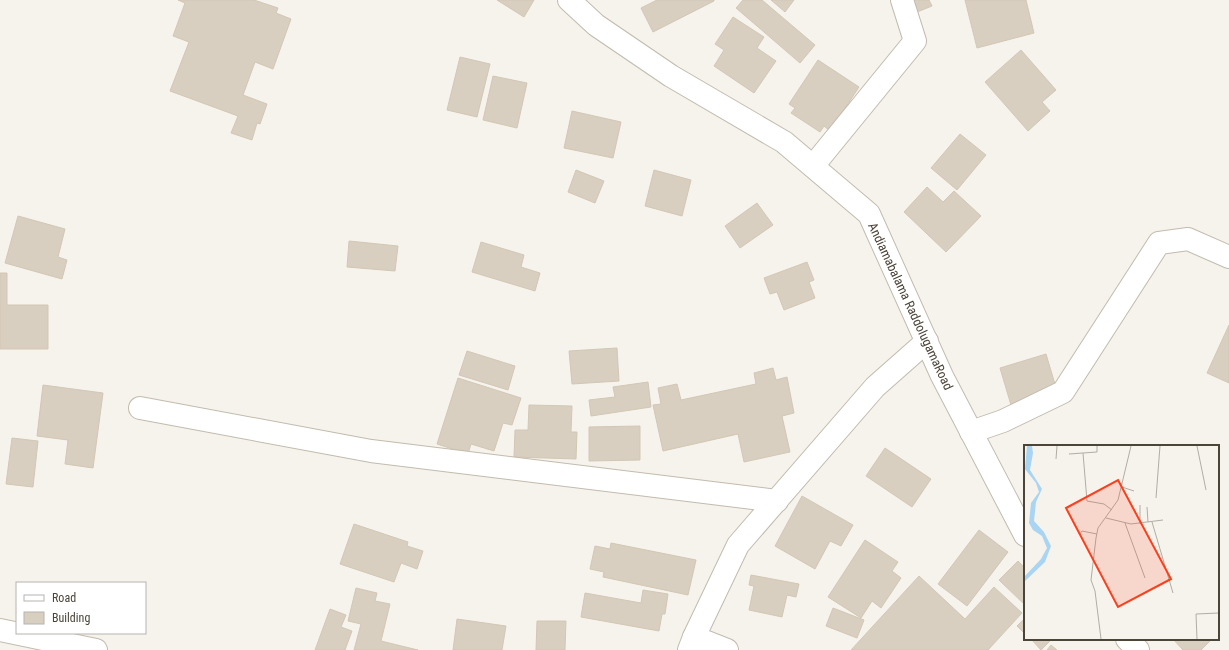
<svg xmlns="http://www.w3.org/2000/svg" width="1229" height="650" viewBox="0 0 1229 650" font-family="'Roboto Condensed',sans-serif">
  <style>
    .building { fill: #d8cfc1; stroke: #d3c7b4 }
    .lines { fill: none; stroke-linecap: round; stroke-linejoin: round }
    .minor-casing { stroke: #c2bbae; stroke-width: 24 }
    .minor { stroke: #fff; stroke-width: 22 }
    .labels { text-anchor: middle; stroke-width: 3; stroke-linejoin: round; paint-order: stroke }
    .street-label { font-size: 13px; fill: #4b4439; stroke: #fff }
    .inset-road { fill: none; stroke: #b2ada4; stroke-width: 1 }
    .view { fill: #fc3f1d; fill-opacity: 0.15; stroke: #fc3f1d; stroke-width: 2 }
    .inset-edge { fill: none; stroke: #4b4439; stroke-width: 2 }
  </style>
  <rect width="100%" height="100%" fill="#f6f3ec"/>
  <g class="building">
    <polygon points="178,0 254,0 278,8 276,13 291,19 273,69 255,62 243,95 267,104 260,124 257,123 252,140 231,133 238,116 170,91 189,42 173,36 185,3"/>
    <polygon points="497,0 534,0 524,17"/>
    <polygon points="657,0 714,0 714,1 653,32 641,8"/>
    <polygon points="743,0 762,0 815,45 800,63 736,8"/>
    <polygon points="771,0 794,0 785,12"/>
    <polygon points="912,0 929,0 932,6 917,12"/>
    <polygon points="965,0 1026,0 1034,33 977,48"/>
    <polygon points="733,17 764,37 757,48 776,61 754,93 714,66 724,50 715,44"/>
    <polygon points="1021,50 1056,90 1042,102 1050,111 1028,131 985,82"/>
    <polygon points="460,57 490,64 477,117 447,110"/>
    <polygon points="818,60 859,87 830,131 824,126 820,132 791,113 795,108 789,104"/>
    <polygon points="493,76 527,83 517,128 483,120"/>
    <polygon points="572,111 621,122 613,158 564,148"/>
    <polygon points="960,134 986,155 957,190 931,168"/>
    <polygon points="576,170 604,181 595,203 568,192"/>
    <polygon points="654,170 691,180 682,216 645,206"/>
    <polygon points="927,187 943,202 954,191 981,216 946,252 904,212"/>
    <polygon points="757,203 773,225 740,248 725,226"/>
    <polygon points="18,216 65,229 58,257 67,260 62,279 5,263"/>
    <polygon points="349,241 398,246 395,271 347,267"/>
    <polygon points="481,242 524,255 521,267 540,273 535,291 472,272"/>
    <polygon points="807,262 814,280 809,282 815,298 784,310 777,292 770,294 764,278"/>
    <polygon points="0,273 7,273 7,305 48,305 48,349 0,349"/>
    <polygon points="1229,325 1229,383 1207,373"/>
    <polygon points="617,348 619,381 572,384 569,351"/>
    <polygon points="467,351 515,366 508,390 459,375"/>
    <polygon points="1046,354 1057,391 1011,405 1000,368"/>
    <polygon points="773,368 776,380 787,377 794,413 782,416 790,452 744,462 738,434 663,451 653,405 661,404 658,388 677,384 681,400 756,384 754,373"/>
    <polygon points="458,378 521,398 512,425 503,423 494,451 471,444 468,454 437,444"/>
    <polygon points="648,382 651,407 591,416 589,400 615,397 613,387"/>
    <polygon points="43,385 103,393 93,468 65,464 68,440 37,436"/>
    <polygon points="529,405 572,406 571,432 577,432 576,459 514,457 515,430 528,430"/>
    <polygon points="640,426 640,460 589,461 589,427"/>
    <polygon points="12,438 38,441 33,487 6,484"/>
    <polygon points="885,448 931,479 912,507 866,476"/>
    <polygon points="802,496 853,525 841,546 830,541 815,569 775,546"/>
    <polygon points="354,524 408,542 407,546 423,551 417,569 401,563 394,582 340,564"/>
    <polygon points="979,530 1008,552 967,606 938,584"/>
    <polygon points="865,540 898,562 892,571 901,578 881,608 872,601 861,618 828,597"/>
    <polygon points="611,543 696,560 688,595 603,577 604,572 590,569 595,546 610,549"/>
    <polygon points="1018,561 1025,568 1025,605 999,580"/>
    <polygon points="751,575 799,584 796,597 787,595 782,617 749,610 754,586 749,585"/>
    <polygon points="919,576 965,619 994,587 1022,613 988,650 851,650"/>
    <polygon points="356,588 377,593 375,601 390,604 381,641 418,650 354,650 361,624 348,621"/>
    <polygon points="643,590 668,594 665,614 662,614 659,631 581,617 585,593 641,603"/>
    <polygon points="833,608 864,620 857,638 826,626"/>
    <polygon points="330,609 346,615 341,627 352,631 345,650 315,650"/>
    <polygon points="1025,618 1025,634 1017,626"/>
    <polygon points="457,619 506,626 502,650 453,650"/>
    <polygon points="537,621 566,621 565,650 536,650"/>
    <polygon points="1031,639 1052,639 1041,650"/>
    <polygon points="1173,639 1207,639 1210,641 1201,650 1183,650"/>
    <polygon points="1051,645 1057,650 1047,650"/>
  </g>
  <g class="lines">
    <g class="minor-casing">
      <g id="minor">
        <polyline points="569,0 596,25 671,76 784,142 869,214 942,376 1025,535"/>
        <polyline points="813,166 915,41 902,0"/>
        <polyline points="140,408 371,451 777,501"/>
        <polyline points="971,432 1003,421 1063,392 1159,243 1188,239 1229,257"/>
        <polyline points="0,630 96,650"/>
        <polyline points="694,637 727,650"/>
        <polyline points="1127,639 1138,650"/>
        <polyline points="689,650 694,637 738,545 875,387 927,341"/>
      </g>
    </g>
    <use href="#minor" class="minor"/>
  </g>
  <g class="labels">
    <g class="street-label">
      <text transform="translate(911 306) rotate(65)" y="5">Andiamabalama RaddolugamaRoad</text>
    </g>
  </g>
  <g transform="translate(1024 445)">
    <rect width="195" height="195" fill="#f6f3ec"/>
    <path d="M3 1H8L9 8 6 25 18 44 12 57 10 76 20 87 27 101 21 117 0 137V132L17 114 23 103 18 91 9 85 5 78 7 58 15 47 12 38 1 24Z" fill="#a9d4f2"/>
    <path class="inset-road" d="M73 1V7L59 8 63 56 80 59 88 65M173 1 182 45M45 9 59 8M32 14 33 1M98 42 110 46M132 53 136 1M123 62 124 77M82 73 107 79 139 75M128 77 149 148M101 78 121 133M116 79V60M55 90 58 86 73 89M77 194 71 146 67 135 72 93 74 83 94 55 107 1M173 194 172 169 195 168"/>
    <path class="view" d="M94 35 147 134 94 162 42 63Z"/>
    <rect width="195" height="195" class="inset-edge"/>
  </g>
  <rect x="16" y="582" width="130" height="52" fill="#ffffff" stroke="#b7b4b0"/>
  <rect x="24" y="595" width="20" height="6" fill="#ffffff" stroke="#b7b4b0"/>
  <text x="52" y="602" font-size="12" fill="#4b4439">Road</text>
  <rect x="24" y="612" width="20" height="12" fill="#d8cfc1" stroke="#b7b4b0"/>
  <text x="52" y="622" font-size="12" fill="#4b4439">Building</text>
</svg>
